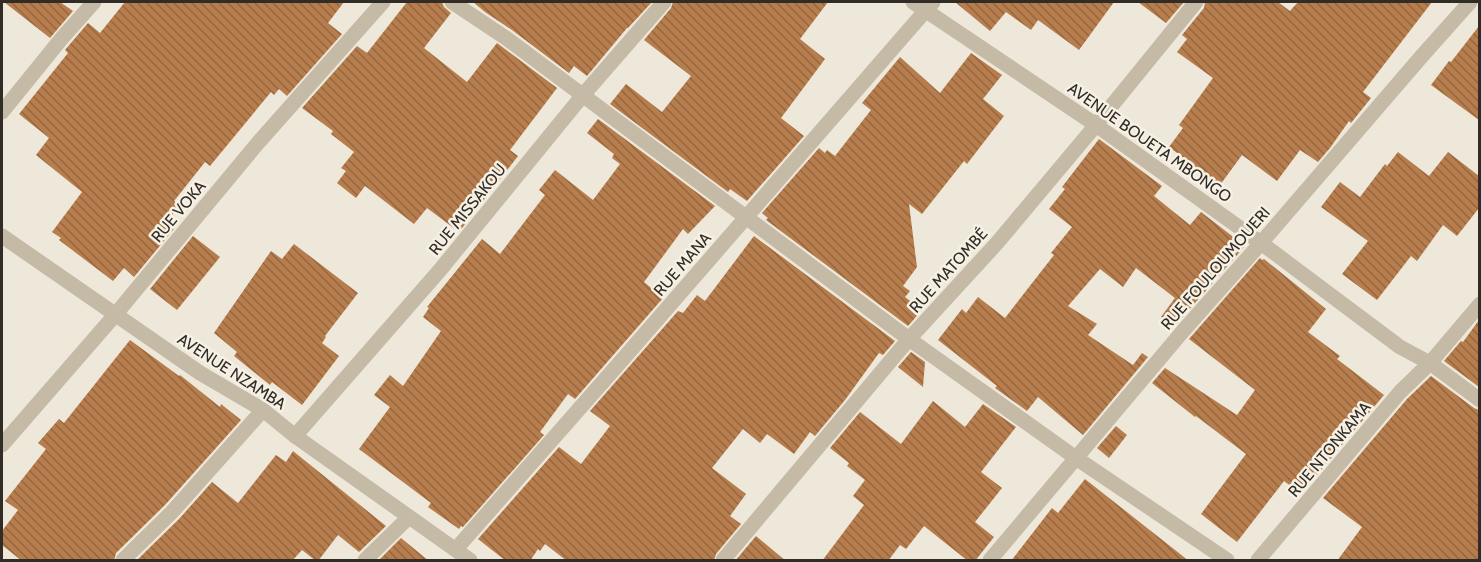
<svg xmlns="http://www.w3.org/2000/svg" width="1481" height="562" viewBox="0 0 1481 562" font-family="Cabin,sans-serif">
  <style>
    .building { fill: url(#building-back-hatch) }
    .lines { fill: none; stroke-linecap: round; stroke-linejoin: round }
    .minor { stroke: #c4baa6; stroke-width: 15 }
    .labels { text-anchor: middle; stroke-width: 5; stroke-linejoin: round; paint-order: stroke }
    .street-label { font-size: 16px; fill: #312c26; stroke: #f6f1e4 }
  </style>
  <defs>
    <pattern id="building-back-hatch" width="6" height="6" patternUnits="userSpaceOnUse" patternTransform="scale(1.5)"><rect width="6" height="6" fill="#b77d4d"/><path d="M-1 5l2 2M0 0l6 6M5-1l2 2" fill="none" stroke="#956740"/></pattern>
  </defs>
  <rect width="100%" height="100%" fill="#ede8d9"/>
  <g class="building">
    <polygon points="4,2 60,2 73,11 50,38"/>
    <polygon points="125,2 344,2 328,23 342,34 287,96 279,89 274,95 271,92 210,166 205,162 174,201 180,205 170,218 178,224 134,277 124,268 113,281 59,240 61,238 52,232 82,192 36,155 49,138 19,114 68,53 65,50 88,23 100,33"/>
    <polygon points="407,2 442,2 444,7 451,13 424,48 467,82 497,43 557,88 510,150 518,156 459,232 427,208 414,224 365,186 356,198 337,183 346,171 341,168 354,152 331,134 333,131 302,108 357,46 367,53"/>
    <polygon points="473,2 652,2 628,28 627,28 587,76 574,66 569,73 512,30 485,12"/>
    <polygon points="673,2 828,2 800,39 825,59 781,118 804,136 747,201 730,189 728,192 610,104 626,84 662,112 691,76 644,40 671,8"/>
    <polygon points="955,2 1114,2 1079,50 1038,20 1031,30 1006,12 990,31"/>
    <polygon points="1138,2 1184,2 1166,23"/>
    <polygon points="1205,2 1278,2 1290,11 1298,2 1432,2 1363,92 1371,98 1351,123 1349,121 1330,148 1318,162 1300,150 1277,181 1242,155 1220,185 1169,147 1183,128 1179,125 1213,78 1177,52 1187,39 1182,35 1204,8"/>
    <polygon points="1479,26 1479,120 1431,85 1449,61 1451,62"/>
    <polygon points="971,53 1002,75 983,99 1004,116 967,164 964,161 922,214 909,204 917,267 903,286 910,291 905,297 922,310 908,326 766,220 768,218 762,213 819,148 825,153 827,150 835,156 871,110 862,103 900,57 940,93"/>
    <polygon points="598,119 715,206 688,234 683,229 644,282 663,298 575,399 568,394 540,432 544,435 463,527 461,526 459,529 428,507 431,503 359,449 390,407 374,395 390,375 403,386 441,331 423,317 429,308 427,307 482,239 500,254 545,195 539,190 555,170 593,200 620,164 612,158 614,154 587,133"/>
    <polygon points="1099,139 1162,186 1154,196 1190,225 1201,212 1245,246 1174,327 1161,317 1175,298 1136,268 1123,287 1100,269 1068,306 1097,324 1088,335 1133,365 1142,353 1148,357 1083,435 1038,397 1027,411 995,388 997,386 938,340 962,309 966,313 978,297 1005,318 1054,255 1051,253 1072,227 1049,209 1065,189 1062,187"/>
    <polygon points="1398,152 1429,176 1448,152 1479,176 1479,208 1457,236 1443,225 1417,261 1411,256 1377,300 1342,274 1368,241 1321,207 1340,182 1360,197 1385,164 1387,166"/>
    <polygon points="193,236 220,257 177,310 150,289"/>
    <polygon points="754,236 895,341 883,355 879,353 845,400 815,436 810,432 794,454 767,434 760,443 743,429 712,468 746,494 730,516 741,524 716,554 714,561 567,561 545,544 540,551 538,549 530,561 506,561 478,539 559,447 581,464 610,426 590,411 678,311 683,313 697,295 705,301"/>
    <polygon points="294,244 358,293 325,336 326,337 322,343 339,356 302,405 272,382 270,385 234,356 237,352 214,333 271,251 282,259"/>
    <polygon points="1260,258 1262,260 1264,259 1326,309 1308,332 1340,356 1337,359 1384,395 1301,494 1284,481 1237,542 1201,514 1246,454 1196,416 1195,417 1152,383 1165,368 1237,415 1255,390 1189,339"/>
    <polygon points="1479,320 1479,387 1444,361 1461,341 1463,342"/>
    <polygon points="130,340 179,376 180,375 220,407 221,404 241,420 165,505 116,553 114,561 22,561 2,545 2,531 18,510 5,501 46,449 38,443 59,419 64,423"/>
    <polygon points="911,352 925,362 923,387 898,367"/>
    <polygon points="1431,376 1474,408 1479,410 1479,561 1337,561 1362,527 1323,498 1407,399"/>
    <polygon points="933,401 965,427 983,404 1016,427 981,472 1002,488 975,522 994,537 975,561 968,561 924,526 906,549 900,545 888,561 822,561 864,505 853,496 865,480 847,466 849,463 830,448 860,412 901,444"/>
    <polygon points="1116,426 1127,435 1109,458 1097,448"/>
    <polygon points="293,451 386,526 359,552 338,535 318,561 316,561 302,550 292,561 136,561 179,519 212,482 238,503 276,455 286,462"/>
    <polygon points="1085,479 1189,561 1011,561 1052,508 1058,513"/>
    <polygon points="756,536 786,561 735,561"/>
    <polygon points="401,538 429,561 378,561"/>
  </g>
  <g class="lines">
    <g class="minor">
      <polyline points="452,2 506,38 909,339 1076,458 1227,560"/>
      <polyline points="913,2 1096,125 1261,243 1400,347 1430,363 1480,400"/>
      <polyline points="2,112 62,38 94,2"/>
      <polyline points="2,236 200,373 263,410 295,436 470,560"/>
      <polyline points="295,436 440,270 583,95 664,2"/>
      <polyline points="2,445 115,315 257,144 383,2"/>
      <polyline points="456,549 623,359 933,2"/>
      <polyline points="123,560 172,512 263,410"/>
      <polyline points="365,560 408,518"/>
      <polyline points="723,560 909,339 997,243 1096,125 1196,2"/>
      <polyline points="990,560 1183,331 1261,243 1421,57 1470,2"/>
      <polyline points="1258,560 1400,392 1430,363 1480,304"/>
    </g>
  </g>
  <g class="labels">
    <g class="street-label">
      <text transform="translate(1150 142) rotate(35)" y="6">AVENUE BOUETA MBONGO</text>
      <text transform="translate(467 209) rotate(-51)" y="6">RUE MISSAKOU</text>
      <text transform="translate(178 211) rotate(-50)" y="6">RUE VOKA</text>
      <text transform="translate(682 264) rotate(-49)" y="6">RUE MANA</text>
      <text transform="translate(1215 268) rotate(-49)" y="6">RUE FOULOUMOUERI</text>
      <text transform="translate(948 270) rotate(-48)" y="6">RUE MATOMBÉ</text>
      <text transform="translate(232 371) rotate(33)" y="6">AVENUE NZAMBA</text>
      <text transform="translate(1329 449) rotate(-50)" y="6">RUE NTONKAMA</text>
    </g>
  </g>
  <rect width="1481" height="562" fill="none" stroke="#312c26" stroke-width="6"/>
</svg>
